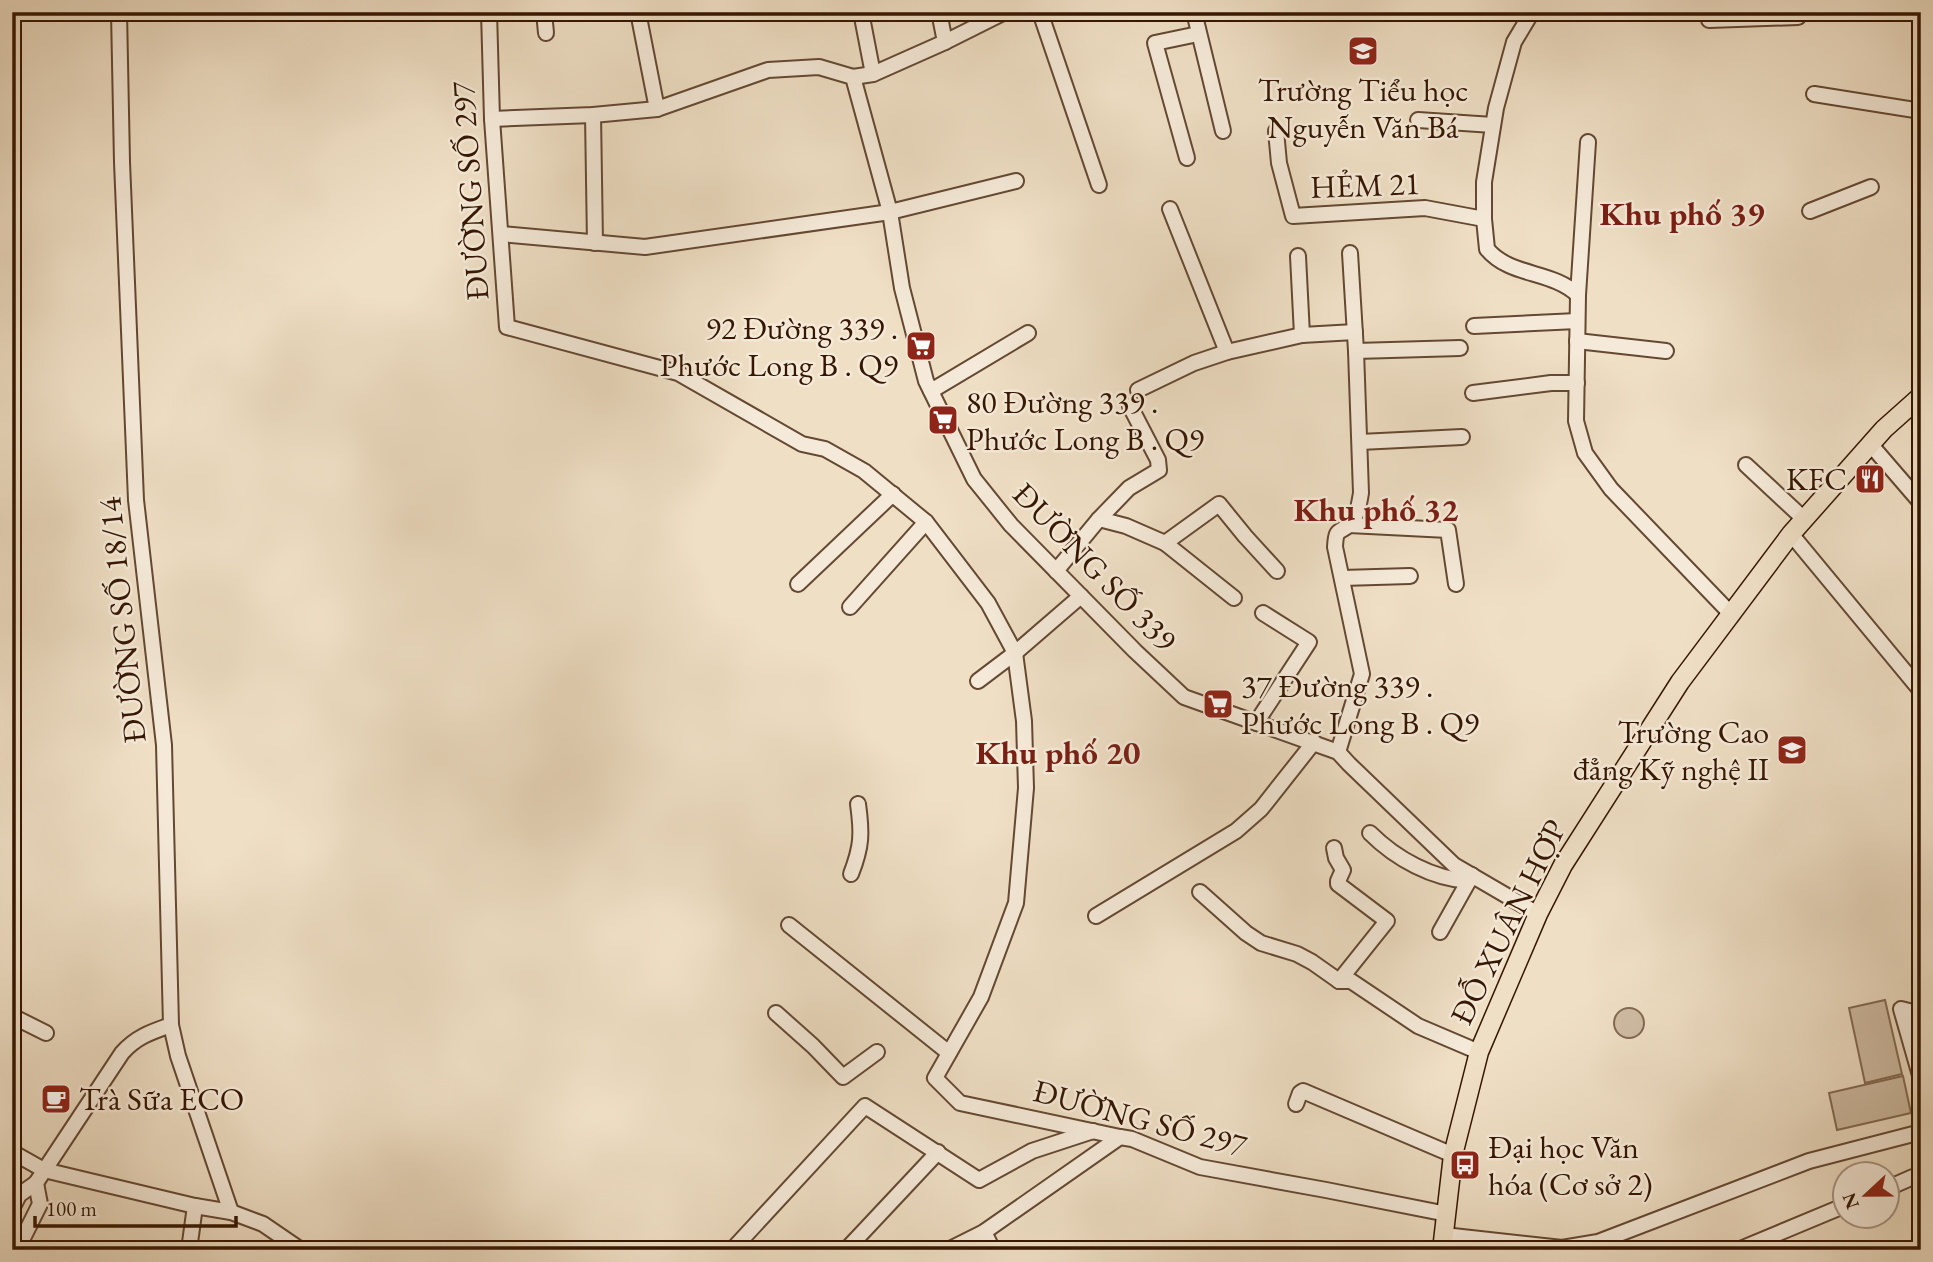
<svg xmlns="http://www.w3.org/2000/svg" width="1933" height="1262" viewBox="0 0 1933 1262" font-family="'EB Garamond',serif">
  <style>
    .green { fill: #cfbda4; stroke: #826a52; stroke-width: 2 }
    .lines { fill: none; stroke-linecap: round; stroke-linejoin: round }
    .minor-casing { stroke: #644832; stroke-width: 18 }
    .major-casing { stroke: #351601; stroke-width: 21 }
    .minor { stroke: #f5ead9; stroke-width: 14 }
    .major { stroke: #efdfc5; stroke-width: 18 }
    .labels { text-anchor: middle; stroke-width: 5; stroke-linejoin: round; paint-order: stroke }
    .poi-label { font-size: 32px; fill: #351601; stroke: #f5ead9; text-anchor: start }
    .street-label { font-size: 32px; fill: #351601; stroke: #f5ead9 }
    .neighbourhood-label { font-size: 33px; font-weight: bold; fill: #7a1f14; stroke: #f5ead9 }
  </style>
  <rect width="100%" height="100%" fill="#efdfc5"/>
  <filter id="stains"><feTurbulence type="fractalNoise" baseFrequency=".00286" numOctaves="4"/><feColorMatrix values="0 0 0 0 .2 0 0 0 0 .09 0 0 0 0 .02 0 0 0 .5 -.17"/></filter>
  <radialGradient id="worn" r=".72"><stop offset=".6" stop-color="#630" stop-opacity="0"/><stop offset="1" stop-color="#630" stop-opacity=".3"/></radialGradient>
  <g class="green">
    <polygon points="1885,1000 1902,1074 1865,1083 1849,1008"/>
    <circle cx="1629" cy="1023" r="15"/>
    <polygon points="1903,1076 1911,1113 1837,1130 1829,1093"/>
  </g>
  <g class="lines">
    <g class="minor-casing">
      <g id="minor">
        <polyline points="119,12 122,162 136,500 164,745 171,1025 178,1056 231,1212"/>
        <polyline points="489,12 492,119 507,327 678,373 802,444 825,449 864,471 926,522 988,603 1015,653 1024,721 1026,788 1016,903 981,997 935,1078 960,1103 1120,1137 1132,1139 1200,1167 1326,1190 1447,1214"/>
        <polyline points="544,12 546,33"/>
        <polyline points="638,12 657,109 768,70 819,67 853,77 890,212 902,288 926,381 974,479 1011,525 1135,651 1184,697 1338,752 1349,764 1454,865 1538,914"/>
        <polyline points="861,12 873,74"/>
        <polyline points="939,12 945,42"/>
        <polyline points="1040,12 1099,185"/>
        <polyline points="1194,12 1223,131"/>
        <path d="M1532 12 1514 42 1496 108 1484 182V219L1487 249C1510 277 1552 270 1578 295L1576 421 1585 453 1611 489 1732 615"/>
        <polyline points="1709,20 1798,17"/>
        <polyline points="853,77 873,74 945,42 1005,12"/>
        <polyline points="1814,94 1921,111"/>
        <polyline points="593,115 595,243"/>
        <polyline points="492,119 593,115 657,109"/>
        <polyline points="1418,120 1493,125"/>
        <polyline points="1276,131 1279,163 1293,216 1425,208 1484,219"/>
        <polyline points="1187,158 1155,43 1198,34"/>
        <polyline points="1170,209 1227,352"/>
        <polyline points="1810,211 1871,187"/>
        <polyline points="501,234 645,247 890,212 1016,181"/>
        <polyline points="1298,256 1302,335"/>
        <polyline points="1578,295 1588,142"/>
        <polyline points="1474,326 1577,321"/>
        <polyline points="1577,341 1666,351"/>
        <polyline points="1356,351 1460,348"/>
        <polyline points="1138,390 1194,363 1227,352 1302,335 1355,332"/>
        <polyline points="931,391 1028,333"/>
        <polyline points="1473,393 1551,383 1577,383"/>
        <polyline points="1360,442 1462,437"/>
        <polyline points="1871,445 1921,503"/>
        <polyline points="1746,465 1804,519"/>
        <polyline points="1099,519 1126,526 1165,543 1234,598"/>
        <polyline points="1349,525 1448,530 1456,584"/>
        <polyline points="1791,534 1921,691"/>
        <polyline points="1165,543 1219,504 1245,536 1277,571"/>
        <polyline points="1056,571 1099,519 1129,488 1159,470 1158,460 1130,406"/>
        <polyline points="1342,578 1410,576"/>
        <polyline points="798,584 893,494"/>
        <polyline points="850,607 926,522"/>
        <polyline points="978,681 1015,653 1081,596"/>
        <polyline points="1256,723 1309,642 1263,613"/>
        <path d="M1338 752 1362 674 1335 547C1336 528 1338 534 1349 525 1358 516 1359 504 1361 493L1356 351 1350 253"/>
        <path d="M1370 833C1396 859 1433 879 1469 881"/>
        <polyline points="1334,848 1336,858 1343,870 1338,881 1338,884 1387,921 1339,981"/>
        <path d="M851 874C862 846 862 833 858 804"/>
        <polyline points="1200,892 1246,933 1261,943 1297,954 1312,962 1339,981"/>
        <polyline points="1096,916 1236,831 1261,809 1314,742"/>
        <polyline points="789,925 949,1053"/>
        <polyline points="1440,932 1472,875"/>
        <polyline points="1339,981 1351,981 1418,1026 1479,1052"/>
        <polyline points="776,1013 813,1046 843,1077 877,1052"/>
        <polyline points="1921,1014 1901,1009 1921,1079"/>
        <polyline points="12,1016 46,1033"/>
        <polyline points="1296,1104 1300,1093 1303,1091 1453,1155"/>
        <polyline points="12,1152 44,1170 195,1206 231,1212 263,1224 301,1250"/>
        <polyline points="1888,1188 1913,1177"/>
        <path d="M12 1209 19 1195 36 1183 122 1053C136 1037 151 1032 171 1025"/>
        <polyline points="984,1232 993,1250"/>
        <polyline points="1444,1235 1562,1248 1598,1242 1809,1161 1921,1132"/>
        <polyline points="17,1250 40,1204 36,1183"/>
        <polyline points="189,1250 195,1206"/>
        <polyline points="732,1250 865,1106 979,1180 1032,1151 1093,1131"/>
        <polyline points="846,1250 938,1152"/>
        <polyline points="948,1250 984,1232 1120,1137"/>
        <polyline points="1738,1250 1846,1205"/>
      </g>
    </g>
    <g class="major-casing">
      <polyline id="major" points="1442,1250 1453,1155 1479,1052 1538,914 1563,865 1680,682 1791,534 1884,429 1921,396"/>
    </g>
    <use href="#minor" class="minor"/>
    <use href="#major" class="major"/>
  </g>
  <defs>
    <g id="school-square" transform="scale(1.575)"><rect x="-9" y="-9" width="18" height="18" rx="4" fill="#8f2418" stroke="#f5ead9"/><path d="M0-5L7-2L0 1L-7-2ZM-4 1L0 2.5L4 1V4Q0 6-4 4Z" fill="#fff"/></g>
    <g id="supermarket-square" transform="scale(1.575)"><rect x="-9" y="-9" width="18" height="18" rx="4" fill="#8f2418" stroke="#f5ead9"/><path d="M-6-5.5h2.5l.6 2H6L4.5 2H-2.5L-4.4-4H-6ZM-1.5 3.2a1.3 1.3 0 1 0 .1 0ZM3 3.2a1.3 1.3 0 1 0 .1 0Z" fill="#fff"/></g>
    <g id="restaurant-square" transform="scale(1.575)"><rect x="-9" y="-9" width="18" height="18" rx="4" fill="#8f2418" stroke="#f5ead9"/><path d="M-5-6h1v4h1v-4h1v4h1v-4h1v5L-1.5 .5V6h-2V.5L-5-1ZM5-6V6H3V1.5H1.5Q1.5-4 5-6Z" fill="#fff"/></g>
    <g id="university-square" transform="scale(1.575)"><rect x="-9" y="-9" width="18" height="18" rx="4" fill="#8f2418" stroke="#f5ead9"/><path d="M0-5L7-2L0 1L-7-2ZM-4 1L0 2.5L4 1V4Q0 6-4 4Z" fill="#fff"/></g>
    <g id="cafe-square" transform="scale(1.575)"><rect x="-9" y="-9" width="18" height="18" rx="4" fill="#8f2418" stroke="#f5ead9"/><path d="M-5.5-4.5H6V0H3Q3 3.5 0 3.5H-2.5Q-5.5 3.5-5.5 0ZM3-3.2v2h1.7v-2ZM-6 4.5H4V6H-6Z" fill="#fff"/></g>
    <g id="bus-square" transform="scale(1.575)"><rect x="-9" y="-9" width="18" height="18" rx="4" fill="#8f2418" stroke="#f5ead9"/><path d="M-5-6H5V4H4V6H2V4H-2V6H-4V4H-5ZM-3.5-4V0h7V-4ZM-3.5 1.2v1.5H-2V1.2ZM2 1.2v1.5H3.5V1.2Z" fill="#fff"/></g>
  </defs>
  <g fill-rule="evenodd">
    <use href="#school-square" x="1363" y="51"/>
    <use href="#supermarket-square" x="921" y="346"/>
    <use href="#supermarket-square" x="943" y="420"/>
    <use href="#restaurant-square" x="1870" y="479"/>
    <use href="#supermarket-square" x="1218" y="704"/>
    <use href="#university-square" x="1792" y="750"/>
    <use href="#cafe-square" x="56" y="1099"/>
    <use href="#bus-square" x="1465" y="1165"/>
  </g>
  <g class="labels">
    <g class="poi-label">
      <text x="1363" y="101" text-anchor="middle">Trường Tiểu học<tspan x="1363" dy="37">Nguyễn Văn Bá</tspan></text>
      <text x="898" y="339" text-anchor="end">92 Đường 339 .<tspan x="898" dy="37">Phước Long B . Q9</tspan></text>
      <text x="966" y="413">80 Đường 339 .<tspan x="966" dy="37">Phước Long B . Q9</tspan></text>
      <text x="1847" y="490" text-anchor="end">KFC</text>
      <text x="1241" y="697">37 Đường 339 .<tspan x="1241" dy="37">Phước Long B . Q9</tspan></text>
      <text x="1769" y="743" text-anchor="end">Trường Cao<tspan x="1769" dy="37">đẳng Kỹ nghệ II</tspan></text>
      <text x="79" y="1110">Trà Sữa ECO</text>
      <text x="1488" y="1158">Đại học Văn<tspan x="1488" dy="37">hóa (Cơ sở 2)</tspan></text>
    </g>
    <g class="street-label">
      <text transform="translate(1365 185) rotate(-2)" y="11">HẺM 21</text>
      <text transform="translate(470 191) rotate(-94)" y="11">ĐƯỜNG SỐ 297</text>
      <text transform="translate(1095 567) rotate(46)" y="11">ĐƯỜNG SỐ 339</text>
      <text transform="translate(122 620) rotate(-96)" y="11">ĐƯỜNG SỐ 18/14</text>
      <text transform="translate(1508 922) rotate(-64)" y="11">ĐỖ XUÂN HỢP</text>
      <text transform="translate(1140 1118) rotate(15)" y="11">ĐƯỜNG SỐ 297</text>
    </g>
    <g class="neighbourhood-label">
      <text x="1682" y="225">Khu phố 39</text>
      <text x="1376" y="521">Khu phố 32</text>
      <text x="1058" y="764">Khu phố 20</text>
    </g>
  </g>
  <rect width="1933" height="1262" fill="none" stroke="#efdfc5" stroke-width="42"/>
  <rect x="14" y="14" width="1905" height="1234" fill="none" stroke="#351601" stroke-width="3.5"/>
  <rect x="21" y="21" width="1891" height="1220" fill="none" stroke="#351601" stroke-width="2"/>
  <g transform="translate(1866 1195) rotate(248)"><circle r="33" fill="#f5ead9" stroke="#a89583" stroke-width="2"/>
  <path d="M0-5L12 26L0 18L-12 26Z" fill="#8f2418"/>
  <text y="-10" font-size="19" font-weight="bold" text-anchor="middle" fill="#351601">N</text>
  </g>
  <path d="M35 1216v10h201v-10" fill="none" stroke="#351601" stroke-width="3.5"/>
  <text x="46" y="1216" font-size="21" fill="#351601" stroke="#f5ead9" stroke-width="5" paint-order="stroke">100 m</text>
  <rect width="100%" height="100%" filter="url(#stains)"/>
  <rect width="100%" height="100%" fill="url(#worn)"/>
</svg>
